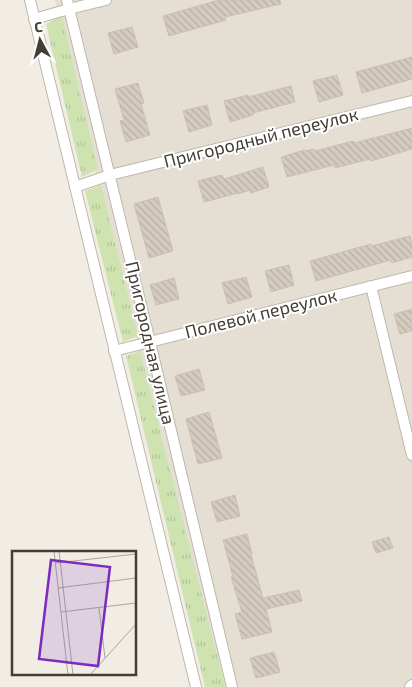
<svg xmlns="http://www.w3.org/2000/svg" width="412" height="687" viewBox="0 0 412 687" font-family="'Exo 2',sans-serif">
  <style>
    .residential { fill: #e5dfd3 }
    .grass { fill: url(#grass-tufts) }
    .building { fill: url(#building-back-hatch); stroke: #ccbfaf }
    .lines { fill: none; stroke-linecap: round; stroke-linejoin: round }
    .street-casing { stroke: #bfb7ab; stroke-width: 12 }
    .street { stroke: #fff; stroke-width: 10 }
    .labels { text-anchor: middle; stroke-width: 4; stroke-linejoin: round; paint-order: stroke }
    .street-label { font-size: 18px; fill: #433d35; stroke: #fff }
    .inset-road { fill: none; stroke: #aba79f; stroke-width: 1 }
    .view { fill: #7b2cbf; fill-opacity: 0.15; stroke: #7b2cbf; stroke-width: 2.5 }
    .inset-edge { fill: none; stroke: #433d35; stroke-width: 2.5 }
  </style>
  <defs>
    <pattern id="grass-tufts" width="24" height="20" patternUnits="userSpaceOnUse" patternTransform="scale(1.25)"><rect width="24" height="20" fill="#cee3b0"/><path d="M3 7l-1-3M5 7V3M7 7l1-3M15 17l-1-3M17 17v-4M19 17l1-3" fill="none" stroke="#b2c498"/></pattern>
    <pattern id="building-back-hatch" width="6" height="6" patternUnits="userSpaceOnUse" patternTransform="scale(1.25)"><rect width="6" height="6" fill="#d5cbbe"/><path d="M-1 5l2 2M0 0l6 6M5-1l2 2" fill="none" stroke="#b8afa4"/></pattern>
  </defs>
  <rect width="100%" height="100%" fill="#f1ede5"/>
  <polygon class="residential" points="55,0 412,0 412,687 218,687"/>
  <g class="grass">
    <polygon points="62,16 98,169 82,177 46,24"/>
    <polygon points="101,185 138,336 123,342 85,191"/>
    <polygon points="140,351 225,687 205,687 126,356"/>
  </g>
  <g class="building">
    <polygon points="219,0 280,0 281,4 225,17 226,20 169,36 163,16"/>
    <polygon points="132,27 138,47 114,54 108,33"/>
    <polygon points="412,57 412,79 362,93 356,72"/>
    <polygon points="337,75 343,95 319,102 313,81"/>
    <polygon points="138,83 144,103 141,104 150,135 126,142 120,121 124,120 115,89"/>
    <polygon points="291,86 295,102 253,113 253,115 230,122 224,101 248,95 248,97"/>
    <polygon points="207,105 212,125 189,132 183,111"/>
    <polygon points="412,128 412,149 371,161 370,159 335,168 334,165 287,177 281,157 305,150 305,151 314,149 315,151 353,141 354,143"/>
    <polygon points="263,167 269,187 251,193 250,190 238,194 238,193 204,202 198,181 222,175 224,179"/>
    <polygon points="158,197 173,251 149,258 134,204"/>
    <polygon points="410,236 412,244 412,257 392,263 391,260 316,281 310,261 371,244 371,246"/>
    <polygon points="289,265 294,285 271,292 265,271"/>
    <polygon points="246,277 252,297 228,304 222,283"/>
    <polygon points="174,278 179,299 156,305 150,285"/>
    <polygon points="412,309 412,331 400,334 394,314"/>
    <polygon points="199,369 205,390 181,396 175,376"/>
    <polygon points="209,412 222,458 198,464 186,419"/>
    <polygon points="235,495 240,516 217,522 211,502"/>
    <polygon points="247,534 252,554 251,555 263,598 299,590 302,601 266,609 272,632 242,639 235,614 242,612 231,577 233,577 223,540"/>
    <polygon points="389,537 393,548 376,553 372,542"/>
    <polygon points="274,652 280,672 256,678 250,658"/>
  </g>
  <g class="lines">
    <g class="street-casing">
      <g id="street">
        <polyline points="30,0 196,687"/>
        <polyline points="67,0 150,342 232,687"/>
        <polyline points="34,19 69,9 106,0"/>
        <polyline points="75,187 110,175 412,101"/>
        <polyline points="371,286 412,455"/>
        <polyline points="114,351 412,276"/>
        <polyline points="410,687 412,685"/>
      </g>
    </g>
    <use href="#street" class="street"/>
  </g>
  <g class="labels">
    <g class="street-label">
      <text transform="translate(261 138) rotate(-14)" y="6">Пригородный переулок</text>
      <text transform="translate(261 314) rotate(-14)" y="6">Полевой переулок</text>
      <text transform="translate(150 343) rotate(77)" y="6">Пригородная улица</text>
    </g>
  </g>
  <g transform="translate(12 551)">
    <rect width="124" height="124" fill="#f1ede5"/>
    <path class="inset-road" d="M42 0 56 124M47 0 61 124M44 12 124 3M46 37 124 27M87 57 93 107M49 61 124 52M78 124 124 73"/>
    <path class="view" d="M39 9 98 16 86 115 27 108Z"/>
    <rect width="124" height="124" class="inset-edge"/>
  </g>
  <g transform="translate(40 40) rotate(353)" stroke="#ffffff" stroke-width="4" paint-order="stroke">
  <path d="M0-4L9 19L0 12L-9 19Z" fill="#433d35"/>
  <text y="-8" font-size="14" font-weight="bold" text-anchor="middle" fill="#433d35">С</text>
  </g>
</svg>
